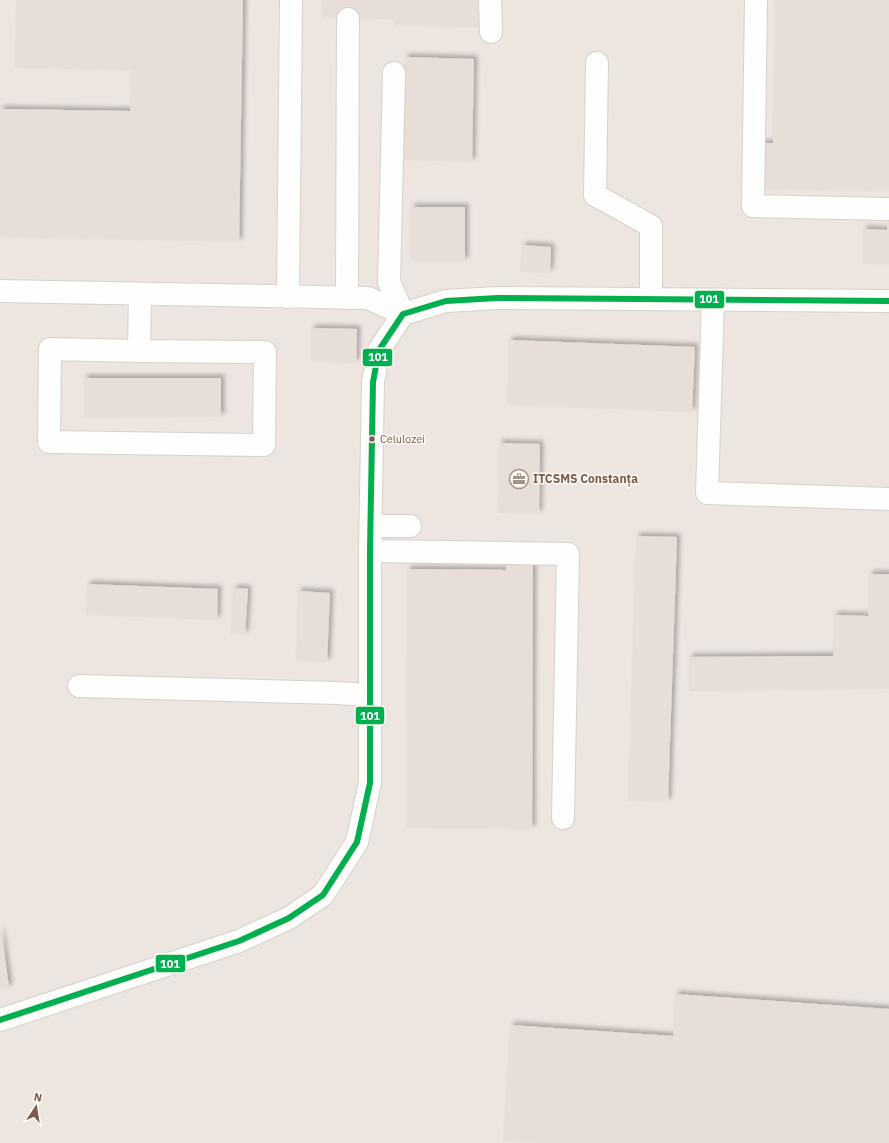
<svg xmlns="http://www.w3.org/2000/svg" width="889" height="1143" viewBox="0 0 889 1143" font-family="'IBM Plex Sans',sans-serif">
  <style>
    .industrial { fill: #ede5e0 }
    .building { fill: #e6ded7; filter: url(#shadow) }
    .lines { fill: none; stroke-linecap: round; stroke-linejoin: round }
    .minor-casing { stroke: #d7d1cb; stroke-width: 24 }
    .minor { stroke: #fefefd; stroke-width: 22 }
    .bus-1-casing { stroke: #fffaf3; stroke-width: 9 }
    .bus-1 { stroke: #00b050; stroke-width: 6 }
    .bus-dot { fill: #7a5c4d; stroke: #fffaf3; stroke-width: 1.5 }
    .labels { text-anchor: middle; stroke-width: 3; stroke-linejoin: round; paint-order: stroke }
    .bus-label { font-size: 11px; fill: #7a5c4d; stroke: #fffaf3; text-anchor: start }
    .poi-label { font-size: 12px; font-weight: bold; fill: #7a5c4d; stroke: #fffaf3; text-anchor: start }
    .line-badge { stroke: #fffaf3; stroke-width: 1.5 }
    .badge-label { font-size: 11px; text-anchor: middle; font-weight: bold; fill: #fff }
  </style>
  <defs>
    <filter id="shadow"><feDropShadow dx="3.5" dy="-3.5" stdDeviation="2" flood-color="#0004"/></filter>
  </defs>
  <rect width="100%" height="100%" fill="#f9f5f0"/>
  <rect class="industrial" x="0" y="0" width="889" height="1143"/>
  <g class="building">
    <polygon points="16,0 243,0 239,242 0,237 0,109 130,111 131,70 15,68"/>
    <polygon points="322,0 480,0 480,27 394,26 394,19 322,18"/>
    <polygon points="774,0 889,0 889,191 759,189 759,143 773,143"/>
    <polygon points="405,57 474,59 472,162 402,160"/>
    <rect x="411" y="207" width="54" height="54"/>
    <polygon points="887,221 889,221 889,264 863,264 863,229 887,230"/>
    <polygon points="522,245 551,247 550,273 520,272"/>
    <polygon points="311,328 357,329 356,363 311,362"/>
    <polygon points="509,340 695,347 692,412 507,405"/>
    <polygon points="84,378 221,378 221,417 84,418"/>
    <polygon points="499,443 540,444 539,514 498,513"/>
    <polygon points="636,536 677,537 668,802 628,801"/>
    <polygon points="506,555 533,555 532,829 406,828 407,569 506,570"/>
    <polygon points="869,574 889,574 889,689 689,691 689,657 833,656 834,615 868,616"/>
    <polygon points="87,584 218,589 217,620 86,615"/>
    <polygon points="233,588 248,589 245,635 231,634"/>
    <polygon points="298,591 330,593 327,662 296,661"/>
    <polygon points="0,931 1,931 9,987 0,990"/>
    <polygon points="675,994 889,1009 889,1143 539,1143 503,1141 510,1025 673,1036"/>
  </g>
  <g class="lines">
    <g class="minor-casing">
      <g id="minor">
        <polyline points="490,0 491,32"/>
        <polyline points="756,0 753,206 889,209"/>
        <polyline points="597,63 595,195 651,226 651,299"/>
        <polyline points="394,73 389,282 403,314"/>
        <polyline points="0,291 368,298 403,314"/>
        <polyline points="288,297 291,0"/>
        <polyline points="347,298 348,19"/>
        <polyline points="713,300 707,493 889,499"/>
        <polyline points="139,351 50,349 49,442 264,445 265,352 139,351 140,294"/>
        <polyline points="371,526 410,526"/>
        <polyline points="370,551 568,554 563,818"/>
        <polyline points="79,686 336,693 370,695"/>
        <polyline points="0,1020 239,941 289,918 323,895 357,842 370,783 370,551 373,382 379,350 403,314 446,301 497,298 889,301"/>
      </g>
    </g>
    <use href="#minor" class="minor"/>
    <g class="bus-1-casing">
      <polyline id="bus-1" points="0,1020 239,941 289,918 323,895 357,842 370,783 370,551 373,382 379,350 403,314 446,301 497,298 889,301"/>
    </g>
    <use href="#bus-1" class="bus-1"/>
  </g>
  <defs>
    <g id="office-ring" transform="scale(1)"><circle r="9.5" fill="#fffaf3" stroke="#a69286" stroke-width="1.5"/><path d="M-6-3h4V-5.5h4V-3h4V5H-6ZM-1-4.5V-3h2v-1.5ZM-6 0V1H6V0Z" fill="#a69286"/></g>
  </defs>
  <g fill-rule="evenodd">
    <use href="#office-ring" x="519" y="479"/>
  </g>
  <circle class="bus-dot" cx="372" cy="439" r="3.5"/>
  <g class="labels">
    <g class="bus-label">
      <text x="380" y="443">Celulozei</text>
    </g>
    <g class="poi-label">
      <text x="533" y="483">ITCSMS Constanța</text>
    </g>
  </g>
  <g class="line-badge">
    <rect x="694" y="290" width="31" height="19" rx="4" fill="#00b050"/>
    <rect x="362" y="348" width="31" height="19" rx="4" fill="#00b050"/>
    <rect x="355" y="706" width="30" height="19" rx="4" fill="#00b050"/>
    <rect x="155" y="954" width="31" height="19" rx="4" fill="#00b050"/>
  </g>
  <g class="badge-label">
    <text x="709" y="303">101</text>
    <text x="378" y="361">101</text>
    <text x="370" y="720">101</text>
    <text x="170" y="968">101</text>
  </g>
  <g transform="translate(36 1107) rotate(12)" stroke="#fffaf3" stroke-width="3" paint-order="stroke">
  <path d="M0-3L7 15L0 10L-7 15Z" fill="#7a5c4d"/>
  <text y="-6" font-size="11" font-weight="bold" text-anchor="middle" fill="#7a5c4d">N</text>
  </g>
</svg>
